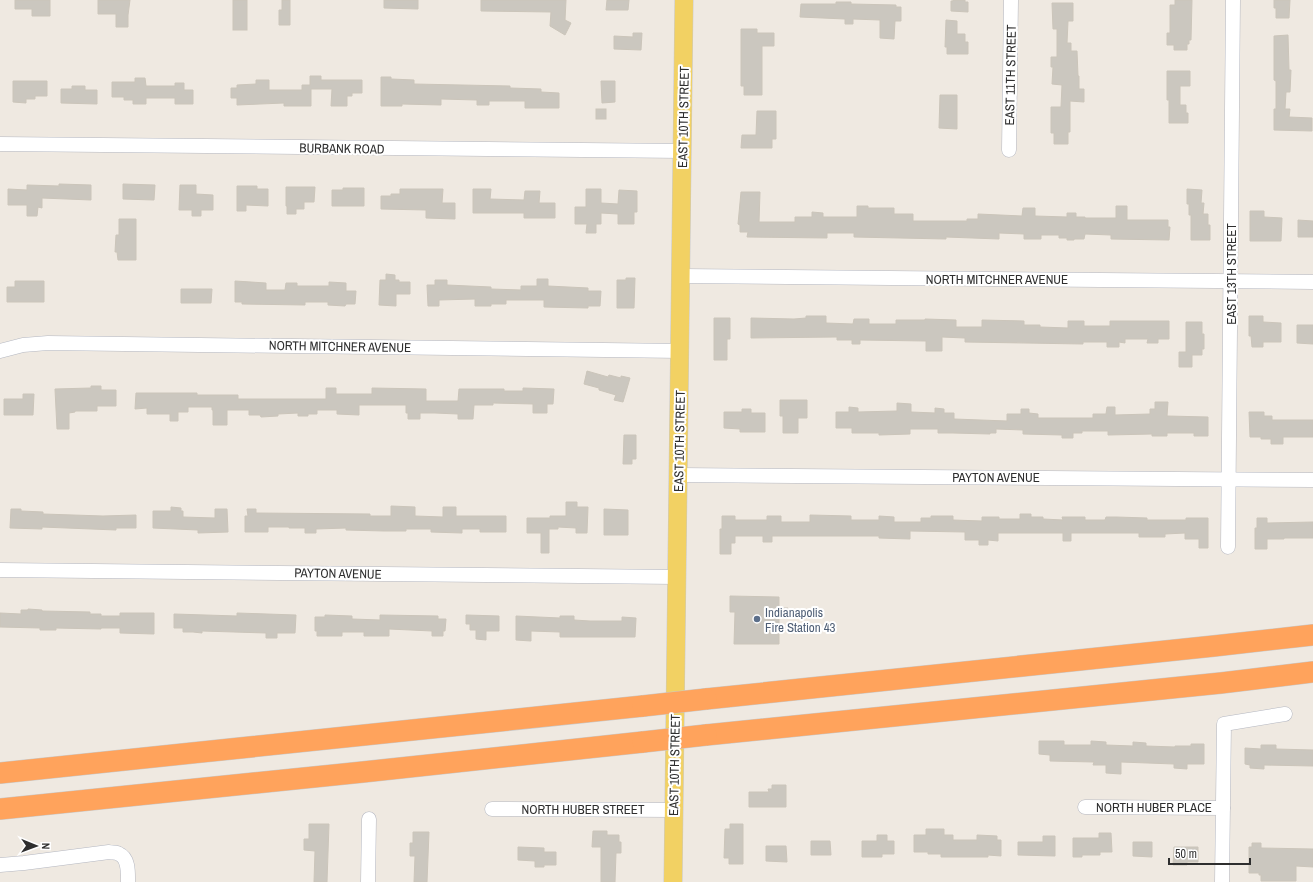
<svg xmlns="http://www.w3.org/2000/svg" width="1313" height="882" viewBox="0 0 1313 882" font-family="'Archivo Narrow',sans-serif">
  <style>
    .building { fill: #cbc7bf; stroke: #cbc5ba }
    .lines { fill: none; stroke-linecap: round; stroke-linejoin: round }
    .minor-casing { stroke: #b4b7c1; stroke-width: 15 }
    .major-casing { stroke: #c9c9c9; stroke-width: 19 }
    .highway-casing { stroke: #c9c9c9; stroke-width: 22 }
    .minor { stroke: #fff; stroke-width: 14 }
    .major { stroke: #f2d163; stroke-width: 18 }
    .highway { stroke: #ffa35c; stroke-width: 21 }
    .highway-bridge-casing { stroke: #c9c9c9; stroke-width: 22; stroke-linecap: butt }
    .highway-bridge { stroke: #ffa35c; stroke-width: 21 }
    .service-dot { fill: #5c6f8a; stroke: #fff; stroke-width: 1.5 }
    .labels { text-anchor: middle; stroke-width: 4; stroke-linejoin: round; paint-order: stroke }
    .street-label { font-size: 13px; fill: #2e2e2e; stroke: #fff }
    .service-label { font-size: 13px; fill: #4e5e75; stroke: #fff; text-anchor: start }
  </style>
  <rect width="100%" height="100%" fill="#efe9e1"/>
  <g class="building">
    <polygon points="15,0 50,0 50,16 32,16 32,9 15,9"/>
    <polygon points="98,0 130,0 128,15 128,27 116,27 116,14 98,14"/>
    <rect x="233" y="0" width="14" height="30"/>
    <polygon points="282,0 290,0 290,25 279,25 279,10 282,10"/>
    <polygon points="384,0 418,0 418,9 384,8"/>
    <polygon points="481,0 566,0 565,20 571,23 565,35 550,26 551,12 481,11"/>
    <polygon points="607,0 629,0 628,10 606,10"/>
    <polygon points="953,0 965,0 965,2 968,2 968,12 951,11 951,1 953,1"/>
    <polygon points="1175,0 1192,0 1191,40 1189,40 1189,44 1187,44 1187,50 1174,50 1174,45 1167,45 1167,33 1170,33 1170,5 1175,5"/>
    <polygon points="1274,0 1290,0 1289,18 1276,18 1276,8 1274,8"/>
    <polygon points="836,2 851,2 851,4 896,5 896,7 901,7 901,21 895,21 894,39 880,38 880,20 853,19 853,24 845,24 845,19 800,17 801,4 836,4"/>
    <polygon points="1052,3 1073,3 1073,21 1068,21 1067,43 1071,43 1071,51 1077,51 1078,76 1079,76 1079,89 1084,89 1084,102 1070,101 1070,132 1068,132 1068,144 1054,144 1054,133 1051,133 1051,107 1061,107 1062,85 1052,84 1053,67 1051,67 1051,57 1057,57 1057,29 1053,29"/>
    <polygon points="946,20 957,21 957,34 965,34 965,42 968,42 968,54 947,54 947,47 945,47"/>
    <polygon points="741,29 757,29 757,33 774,33 774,46 762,46 762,95 744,95 744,86 741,86"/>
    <polygon points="633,33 642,33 641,50 614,49 614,36 633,37"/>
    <polygon points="1288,35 1289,70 1291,70 1290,92 1286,92 1285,109 1290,109 1289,117 1312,118 1312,131 1274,130 1274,109 1276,109 1276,81 1274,80 1274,36"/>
    <polygon points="1167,71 1190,71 1190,86 1180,86 1180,105 1186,105 1186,113 1188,113 1188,123 1169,123 1169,100 1167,100"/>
    <polygon points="310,76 321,76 321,80 362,80 362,93 352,93 352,96 347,96 347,106 331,106 332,89 311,89 311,106 284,106 284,103 237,105 237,98 231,98 231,88 237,88 237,85 256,84 256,80 269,80 269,90 302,90 302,85 310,85"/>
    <polygon points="381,77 391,77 391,79 414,80 414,84 510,86 510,88 541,89 541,92 559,93 559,108 525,108 525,101 489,101 489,105 477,105 477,100 441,99 441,105 402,104 402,106 381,106"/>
    <polygon points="135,78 145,78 146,86 175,86 175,83 184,83 184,90 193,90 193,104 175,104 175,98 146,98 146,104 133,104 133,100 124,100 124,97 112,97 112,82 135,82"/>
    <polygon points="13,81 47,81 47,96 35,96 35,99 26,99 26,103 13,102"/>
    <polygon points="601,81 615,81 615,102 602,103"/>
    <polygon points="72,86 85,86 85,90 97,90 97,104 61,103 61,89 72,89"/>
    <polygon points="940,95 957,95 957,129 939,128"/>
    <rect x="596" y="109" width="10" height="10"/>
    <polygon points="757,111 776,111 776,139 772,139 772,148 741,148 742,135 756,135"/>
    <polygon points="59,184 91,185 91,200 42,198 42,208 38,207 37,216 27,216 27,205 8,205 8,189 27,190 27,185 59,186"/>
    <polygon points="123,184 155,185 154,200 123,199"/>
    <polygon points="180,185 196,185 196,194 213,195 213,210 201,210 201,216 192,216 192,210 179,210"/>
    <polygon points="237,186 257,186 257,189 268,189 268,206 246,205 246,211 237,211"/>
    <polygon points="286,187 315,187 314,202 304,202 304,209 296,209 296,214 287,214 287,206 286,206"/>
    <polygon points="343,188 364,188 364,206 332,206 332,190 343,190"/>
    <polygon points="400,189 443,189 442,203 455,203 455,219 426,218 426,210 381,209 381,196 391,196 391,194 400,194"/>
    <polygon points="473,189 491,189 490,199 524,200 525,191 540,191 539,203 555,203 555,218 524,218 524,213 473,213"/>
    <polygon points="586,189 601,189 601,203 618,204 619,190 637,191 637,212 634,212 634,224 618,224 618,214 601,213 601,224 596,224 596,233 586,233 587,224 575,224 575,207 586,207"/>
    <polygon points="1187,189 1202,190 1201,203 1204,203 1203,214 1208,214 1208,225 1210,225 1210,240 1191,240 1191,215 1189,215 1189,204 1187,204"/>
    <polygon points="741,192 760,192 759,222 795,222 795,217 812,217 812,212 823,213 823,217 857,217 857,206 868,206 868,208 894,208 894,214 913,214 913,221 967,221 967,219 978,219 978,214 1022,216 1023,208 1035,208 1035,216 1067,217 1067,213 1076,213 1076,217 1085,217 1085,218 1116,218 1116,206 1127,206 1127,220 1168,220 1168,227 1170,227 1169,240 1111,239 1111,235 1085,234 1084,239 1074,239 1074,240 1067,240 1067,238 1059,238 1059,235 1041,235 1041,239 1024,239 1024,234 999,233 999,239 946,237 946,239 854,237 854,233 827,233 827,238 747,237 748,232 740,232 740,225 738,224"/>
    <polygon points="1250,211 1264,211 1264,217 1282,218 1281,241 1250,241"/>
    <polygon points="119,219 136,219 136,260 118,260 117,252 115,252 116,235 119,235"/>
    <polygon points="1298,220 1313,221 1313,237 1298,237"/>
    <polygon points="386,274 395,275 395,280 399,280 399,282 410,282 410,294 396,294 396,306 379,305 380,280 386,280"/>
    <polygon points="626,278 635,278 634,308 617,308 617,280 626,280"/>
    <polygon points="537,279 548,279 548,286 588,288 588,291 601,291 600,306 588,306 588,308 544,307 544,300 506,300 506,304 491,304 491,306 475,306 475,299 439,300 439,306 428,306 427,285 435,285 435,280 447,280 447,285 491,287 491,289 521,290 521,286 537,286"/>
    <polygon points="15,281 44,281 44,302 7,302 7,287 15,287"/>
    <polygon points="235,281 266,283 266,290 285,290 286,283 297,283 297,286 329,286 329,282 346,283 346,291 356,291 355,304 346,304 345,306 328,305 328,302 305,302 305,305 242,304 242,302 235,302"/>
    <polygon points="181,289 212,289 211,303 181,303"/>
    <polygon points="806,316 826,316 826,323 853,324 854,319 869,319 869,324 896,324 896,320 925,320 925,319 956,320 956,327 982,327 982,320 1024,321 1024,325 1040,325 1040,327 1068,328 1068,321 1084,321 1084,326 1110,326 1110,321 1169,321 1169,339 1158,339 1158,343 1147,343 1148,339 1125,339 1125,343 1119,342 1119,347 1107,347 1107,342 1083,342 1083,344 965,342 965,338 942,337 942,351 926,351 926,341 860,340 860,344 852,344 852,340 837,340 837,337 751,338 751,318 794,319 806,318"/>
    <polygon points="1249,316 1263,316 1263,322 1281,323 1281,342 1263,342 1263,347 1252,347 1251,336 1249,336"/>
    <polygon points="714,318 730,318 730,339 727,339 727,360 714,360"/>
    <polygon points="1186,322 1202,322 1202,334 1204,334 1204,349 1202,349 1202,355 1192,355 1192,367 1179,367 1179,352 1186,352"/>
    <polygon points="1297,325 1313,325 1313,344 1297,343"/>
    <polygon points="587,371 608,377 609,375 621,378 621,376 630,378 623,402 614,400 616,395 599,390 599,388 584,384"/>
    <polygon points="91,386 101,386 101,390 116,390 116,406 97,406 97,411 75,411 75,412 69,413 69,429 57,429 55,389 91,388"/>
    <polygon points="326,388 336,388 336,394 372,394 372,388 426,389 426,401 458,401 459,389 504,389 504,391 523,391 523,388 554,389 553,404 547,404 547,413 533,413 533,404 493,403 493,405 474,405 473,419 458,419 458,414 435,413 420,413 420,419 408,419 408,413 406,413 406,405 359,405 359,415 337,414 337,410 317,410 317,414 308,414 308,416 298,416 298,413 278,414 278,416 261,417 260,415 249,415 249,410 227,410 227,425 213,425 213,410 212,410 212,407 188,407 188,412 178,412 178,421 170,421 170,414 147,414 147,408 135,409 136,393 197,393 197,395 238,395 238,399 326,399"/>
    <polygon points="23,394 34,394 33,415 4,415 4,399 23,399"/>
    <polygon points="780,400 807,400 807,418 798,418 798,433 783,433 783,416 780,416"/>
    <polygon points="1155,402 1168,402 1167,416 1208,417 1208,436 1194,436 1194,433 1167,433 1167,436 1152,436 1152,434 1108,435 1108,431 1082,431 1082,433 1073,433 1073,438 1062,438 1062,435 1023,434 1023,430 996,429 996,433 990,433 990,434 953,433 938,433 938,429 910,429 910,434 879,435 879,433 852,433 852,428 836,428 836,412 849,412 849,407 858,408 858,412 897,411 897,403 911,404 911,412 935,413 935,408 944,409 944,413 954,413 954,419 1007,421 1007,414 1021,414 1021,409 1029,409 1029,413 1038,414 1038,418 1093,418 1093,414 1106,414 1107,407 1115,407 1115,415 1150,414 1150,409 1155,409"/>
    <polygon points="742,409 751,409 751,413 765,413 765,432 740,432 740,429 724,428 724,412 742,412"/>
    <polygon points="1249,412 1264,412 1264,416 1272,416 1272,420 1313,420 1313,437 1283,437 1283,444 1271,444 1271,439 1261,439 1261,437 1250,437"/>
    <polygon points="624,435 636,435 636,459 632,459 632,464 623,464"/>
    <polygon points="566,502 577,502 577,507 588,507 587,533 576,533 576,528 558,527 558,529 549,529 549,553 541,553 541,533 527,533 527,518 550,518 550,516 566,516"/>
    <polygon points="391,506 415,507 415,516 443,517 443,507 456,507 456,516 506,516 506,532 480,532 480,529 462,529 462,533 431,532 431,529 406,529 406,531 384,531 346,530 346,528 316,529 316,533 305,533 305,528 289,528 289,527 268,527 268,532 245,532 245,516 248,516 247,509 256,509 256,513 370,514 370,516 391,516"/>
    <polygon points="171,507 181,508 181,511 183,511 183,517 215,518 215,509 227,509 228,532 198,533 198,530 153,528 153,511 171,511"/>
    <polygon points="11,509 21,509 21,511 43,512 43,514 103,516 136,515 136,528 116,528 116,530 42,527 42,529 10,528"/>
    <polygon points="604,509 628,510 628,535 604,535"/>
    <polygon points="1020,514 1031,514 1031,517 1043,517 1043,519 1063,520 1062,517 1085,517 1085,520 1105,520 1106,517 1116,517 1147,518 1147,520 1186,520 1186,518 1208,518 1208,548 1199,548 1199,539 1185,539 1185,533 1165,534 1165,537 1139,537 1139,533 1071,533 1071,541 1063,541 1063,533 998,533 998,541 988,540 988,545 979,545 979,540 965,540 965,532 910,531 910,539 879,538 879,536 772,536 772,542 763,542 763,536 735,536 735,543 731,543 731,554 720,554 720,529 722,529 722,516 735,516 735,520 767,520 767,516 781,516 781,522 810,522 810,515 851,516 851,520 879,520 879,516 894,517 894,522 921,522 921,518 931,518 931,516 953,516 953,520 982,521 982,517 999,517 999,519 1020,519"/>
    <polygon points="1257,518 1267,518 1267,523 1313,522 1313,538 1284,538 1284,539 1267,539 1267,549 1255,549 1255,528 1257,528"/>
    <polygon points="730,596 779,597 779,608 788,608 788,616 779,616 779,644 734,644 735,612 730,612"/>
    <polygon points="28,609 42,610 42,611 90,612 90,614 101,614 101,616 120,616 120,613 154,613 154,634 120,633 120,628 101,628 101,629 56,628 56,630 40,630 40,628 0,627 0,613 21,614 21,610 28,610"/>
    <polygon points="237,613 296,615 295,633 277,633 277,638 266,638 266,633 202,631 202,633 193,632 183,632 183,628 174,628 174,614 237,616"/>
    <polygon points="325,615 352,616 352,619 380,620 380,615 438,616 438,619 446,619 445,631 443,631 443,636 432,636 432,631 389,629 389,636 364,636 364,632 342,632 342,636 317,636 317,631 315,631 315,617 325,617"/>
    <polygon points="466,615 499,616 499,631 486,631 486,640 476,639 476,630 470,630 470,624 466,624"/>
    <polygon points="516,616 560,618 560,616 574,616 574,620 590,621 622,621 622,617 636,618 635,637 560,637 560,632 531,631 531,641 516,640"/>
    <polygon points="1039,741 1064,741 1064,745 1091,745 1091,741 1106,742 1106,745 1133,746 1133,742 1146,743 1146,746 1175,747 1175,746 1191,746 1191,744 1204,744 1204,764 1187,764 1187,769 1174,768 1174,764 1121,762 1121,774 1106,773 1106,765 1093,765 1094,762 1050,761 1050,755 1039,754"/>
    <polygon points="1261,745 1276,745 1276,749 1313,750 1313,766 1264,765 1264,769 1250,768 1250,765 1245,764 1245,748 1261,749"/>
    <polygon points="772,785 786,785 786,807 749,807 749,792 769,792 768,789 772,789"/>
    <polygon points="309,824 329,824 327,882 314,882 315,851 304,850 304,839 309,839"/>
    <polygon points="730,824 743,824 743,864 729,864 729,858 724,858 725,829 730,829"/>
    <polygon points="926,829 944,829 944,835 953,835 953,840 977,840 977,835 997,836 997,840 1001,840 1001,856 988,855 988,857 941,857 941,854 928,854 928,852 914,852 914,835 926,835"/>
    <polygon points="593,831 607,831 607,835 619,835 619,842 621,842 621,853 616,853 615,882 601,882 601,847 592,847"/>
    <polygon points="413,832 429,832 427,882 414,882 415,856 410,856 410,843 413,843"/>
    <polygon points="1099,833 1111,833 1112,852 1100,852 1100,855 1082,855 1082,857 1073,857 1073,838 1099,838"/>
    <polygon points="877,835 887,835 887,841 894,841 894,854 882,854 882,857 862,857 862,841 877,841"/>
    <polygon points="1043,836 1055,836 1055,856 1018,855 1018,842 1043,842"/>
    <polygon points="811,841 830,841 831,855 811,855"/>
    <polygon points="1133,842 1152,842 1152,857 1133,856"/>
    <polygon points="1252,843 1261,843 1261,848 1313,849 1313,867 1296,866 1296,881 1261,881 1261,875 1259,875 1259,873 1249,873 1249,847 1252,847"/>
    <polygon points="766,846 786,846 787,862 766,861"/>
    <polygon points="518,847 544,848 544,852 556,852 556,865 544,865 544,867 535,867 535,861 518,860"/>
    <polygon points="1174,847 1198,847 1198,862 1187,862 1187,865 1173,865"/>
  </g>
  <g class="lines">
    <g class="minor-casing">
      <g id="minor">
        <polyline points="0,144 683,151"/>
        <polyline points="1009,150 1011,0"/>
        <polyline points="681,276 1313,282"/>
        <polyline points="0,351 23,345 48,343 681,351"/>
        <polyline points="679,475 1313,480"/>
        <polyline points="1228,547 1233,0"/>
        <polyline points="0,570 676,577"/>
        <polyline points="1085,807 1223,808"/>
        <polyline points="492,809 673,810"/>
        <path d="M0 865 24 863 109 852C112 853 117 852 119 854 129 858 128 873 128 882"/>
        <polyline points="368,882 369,819"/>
        <polyline points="1222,882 1224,724 1285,714"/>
      </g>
    </g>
    <g class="major-casing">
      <polyline id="major" points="673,882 684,0"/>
    </g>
    <g class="highway-casing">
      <g id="highway">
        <polyline points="706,699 1214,646 1313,635"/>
        <polyline points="706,735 1221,683 1313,672"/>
        <polyline points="0,773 643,706"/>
        <polyline points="0,809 363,772 643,742"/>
      </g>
    </g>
    <use href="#minor" class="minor"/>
    <use href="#major" class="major"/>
    <use href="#highway" class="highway"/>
    <g class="highway-bridge-casing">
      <g id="highway-bridge">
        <polyline points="643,706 706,699"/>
        <polyline points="643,742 706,735"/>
      </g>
    </g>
    <use href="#highway-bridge" class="highway-bridge"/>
  </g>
  <circle class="service-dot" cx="757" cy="619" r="4"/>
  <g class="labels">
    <g class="street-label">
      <text transform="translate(1010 75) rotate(-89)" y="5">EAST 11TH STREET</text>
      <text transform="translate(683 117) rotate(-89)" y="5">EAST 10TH STREET</text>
      <text transform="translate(342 148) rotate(1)" y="5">BURBANK ROAD</text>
      <text transform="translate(1231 274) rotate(-90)" y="5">EAST 13TH STREET</text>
      <text x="997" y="284">NORTH MITCHNER AVENUE</text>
      <text transform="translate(340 346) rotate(1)" y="5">NORTH MITCHNER AVENUE</text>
      <text transform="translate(679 441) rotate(-89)" y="5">EAST 10TH STREET</text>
      <text x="996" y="482">PAYTON AVENUE</text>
      <text transform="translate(338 573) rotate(1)" y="5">PAYTON AVENUE</text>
      <text transform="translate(674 765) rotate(-89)" y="5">EAST 10TH STREET</text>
      <text x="1154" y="812">NORTH HUBER PLACE</text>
      <text x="583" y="814">NORTH HUBER STREET</text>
    </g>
    <g class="service-label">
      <text x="765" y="617">Indianapolis<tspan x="765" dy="15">Fire Station 43</tspan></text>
    </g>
  </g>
  <g transform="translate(36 846) rotate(91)" stroke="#ffffff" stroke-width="3" paint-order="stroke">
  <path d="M0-3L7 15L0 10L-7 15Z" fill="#2e2e2e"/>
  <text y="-6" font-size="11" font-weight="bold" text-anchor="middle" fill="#2e2e2e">N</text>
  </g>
  <path d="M1169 858v6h81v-6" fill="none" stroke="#2e2e2e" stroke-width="2"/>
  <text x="1175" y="858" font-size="12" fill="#2e2e2e" stroke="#ffffff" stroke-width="3" paint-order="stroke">50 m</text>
</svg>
